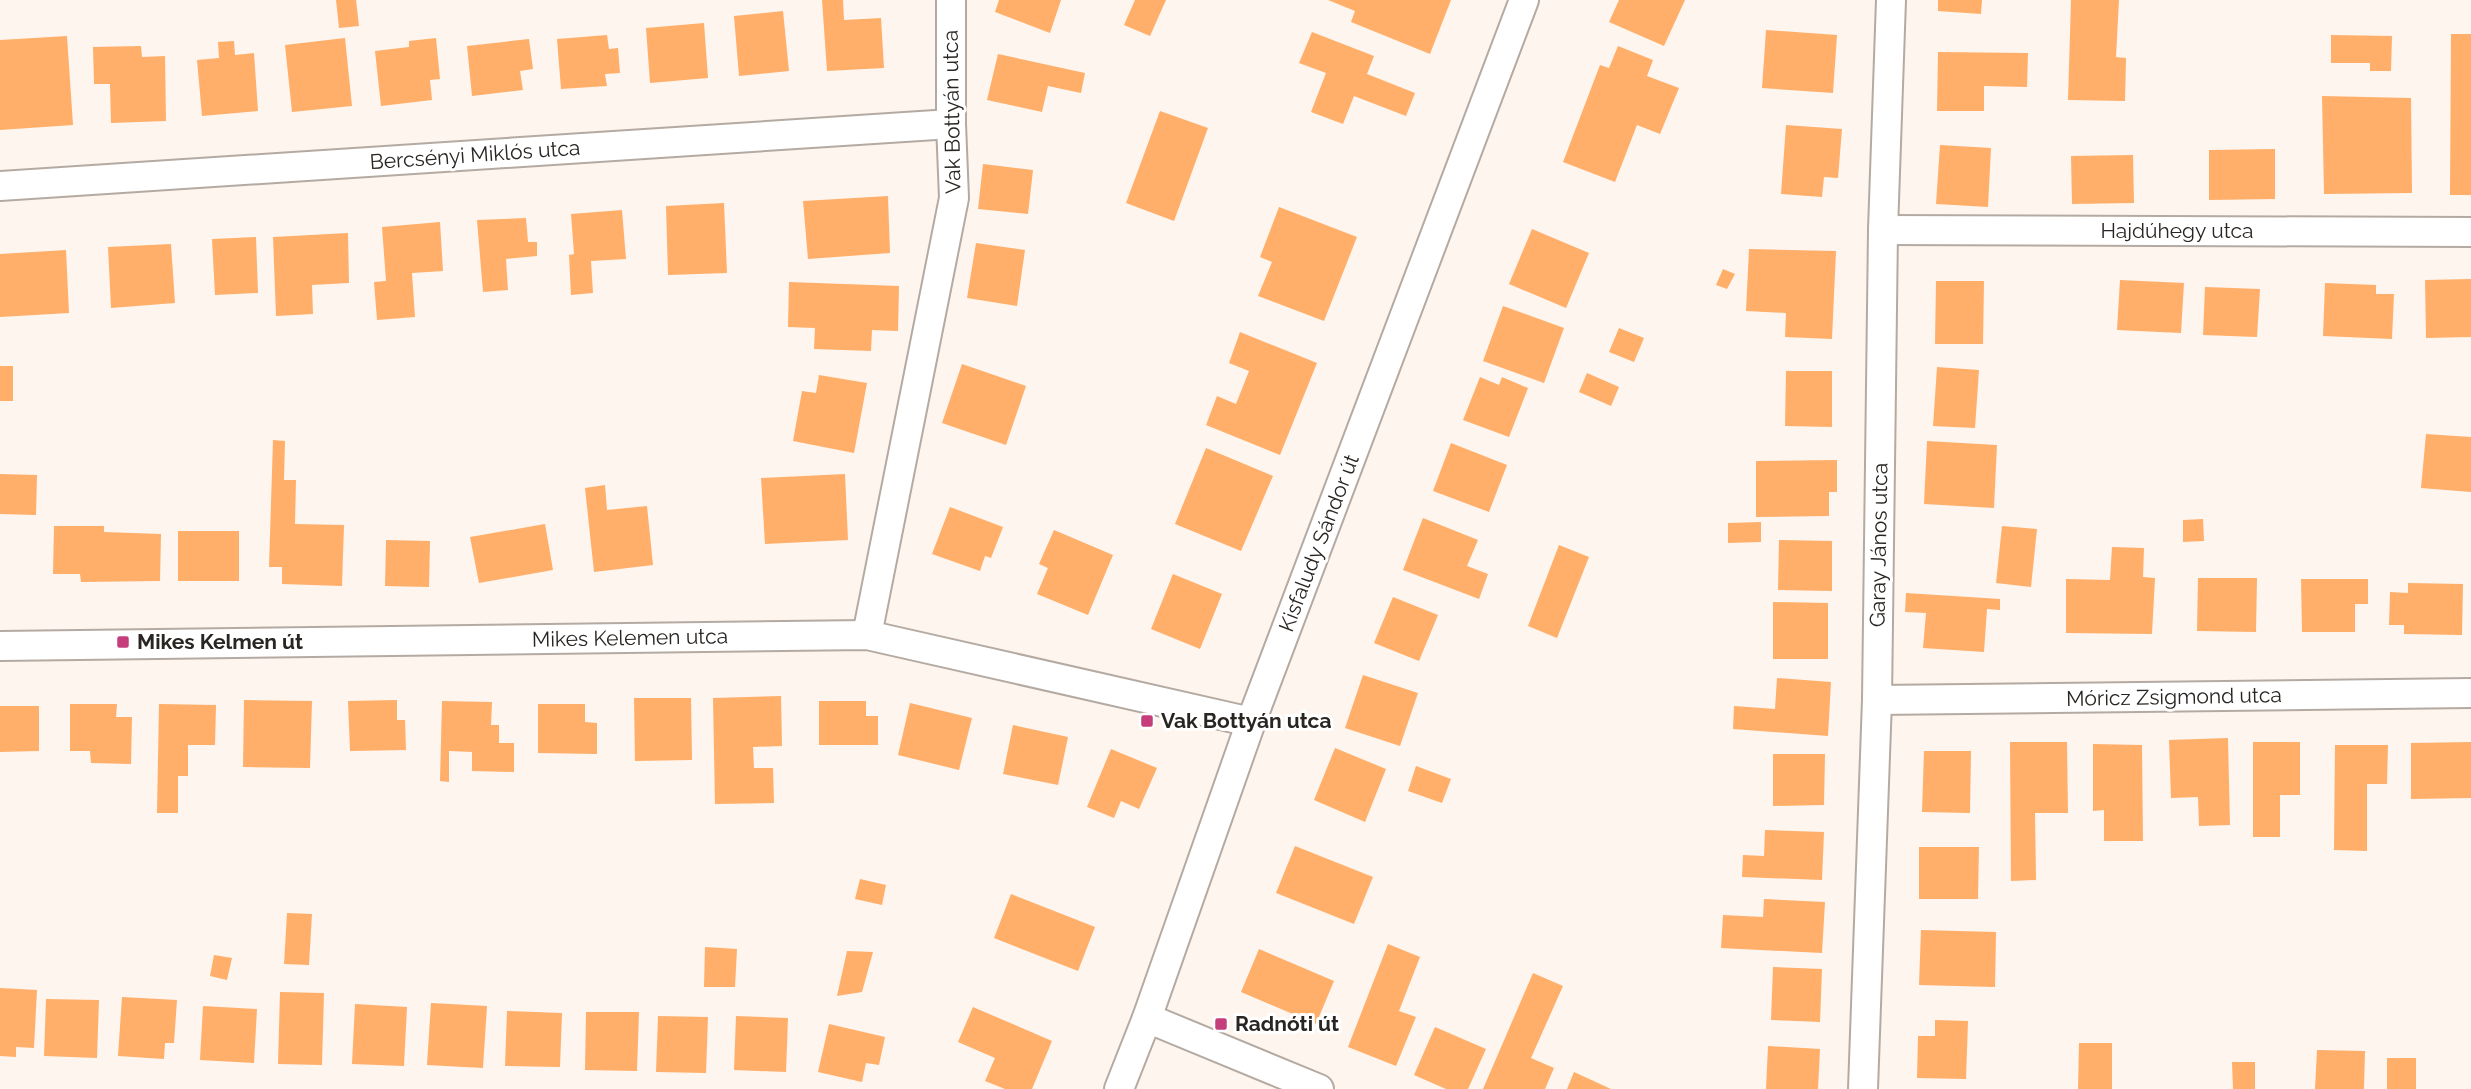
<svg xmlns="http://www.w3.org/2000/svg" width="2471" height="1089" viewBox="0 0 2471 1089" font-family="Raleway,sans-serif">
  <style>
    .building { fill: #ffaf69 }
    .lines { fill: none; stroke-linecap: round; stroke-linejoin: round }
    .street-casing { stroke: #b4aaa2; stroke-width: 32 }
    .street { stroke: #fff; stroke-width: 28 }
    .poi-dot { fill: #c53d7a; stroke: #fff; stroke-width: 2.5 }
    .labels { text-anchor: middle; stroke-width: 6; stroke-linejoin: round; paint-order: stroke }
    .street-label { font-size: 21px; fill: #292522; stroke: #fff }
    .poi-label { font-size: 21px; font-weight: bold; fill: #292522; stroke: #fff; text-anchor: start }
  </style>
  <rect width="100%" height="100%" fill="#fef5ef"/>
  <g class="building">
    <polygon points="336,0 356,0 359,26 339,28"/>
    <polygon points="822,0 843,0 844,20 881,18 884,68 827,71"/>
    <polygon points="999,0 1061,0 1050,33 995,12"/>
    <polygon points="1135,0 1166,0 1150,36 1124,25"/>
    <polygon points="1328,0 1451,0 1430,54 1351,22 1355,11"/>
    <polygon points="1619,0 1685,0 1664,46 1609,22"/>
    <polygon points="1938,0 1982,0 1981,14 1938,11"/>
    <polygon points="2071,0 2119,0 2116,57 2126,58 2125,101 2068,100"/>
    <polygon points="783,11 789,71 739,76 734,16"/>
    <polygon points="704,23 708,78 650,83 646,28"/>
    <polygon points="1766,30 1837,35 1833,93 1762,88"/>
    <polygon points="1312,32 1374,56 1367,74 1415,93 1406,116 1354,96 1343,124 1311,112 1326,73 1299,63"/>
    <polygon points="2451,34 2471,34 2471,195 2450,195"/>
    <polygon points="607,35 609,49 618,48 620,73 605,74 607,86 561,89 557,39"/>
    <polygon points="2331,35 2392,36 2391,71 2370,71 2370,63 2331,63"/>
    <polygon points="67,36 73,125 0,130 0,40"/>
    <polygon points="345,38 352,106 292,112 285,45"/>
    <polygon points="436,38 440,79 430,80 432,100 381,106 375,51 409,47 409,41"/>
    <polygon points="529,39 533,69 520,71 523,90 472,96 467,46"/>
    <polygon points="234,41 235,55 254,53 258,111 202,116 197,60 219,58 218,42"/>
    <polygon points="141,46 142,57 165,56 166,121 111,123 110,84 94,84 93,47"/>
    <polygon points="1618,46 1653,60 1647,76 1679,88 1660,134 1637,125 1615,182 1563,162 1600,65 1609,68"/>
    <polygon points="1938,52 2028,53 2027,87 1984,86 1984,111 1937,111"/>
    <polygon points="998,54 1085,73 1081,93 1048,86 1042,112 987,100"/>
    <polygon points="2322,96 2411,98 2412,193 2324,194"/>
    <polygon points="1160,111 1208,128 1174,221 1126,203"/>
    <polygon points="1786,125 1842,129 1838,178 1824,177 1822,197 1781,194"/>
    <polygon points="1940,145 1991,148 1988,207 1936,204"/>
    <polygon points="2275,149 2275,199 2209,200 2209,150"/>
    <polygon points="2133,155 2134,203 2072,204 2071,156"/>
    <polygon points="983,164 1033,170 1028,214 978,209"/>
    <polygon points="888,196 890,253 808,259 803,201"/>
    <polygon points="724,203 727,273 668,275 666,206"/>
    <polygon points="1279,207 1357,237 1324,321 1258,296 1272,262 1260,257"/>
    <polygon points="622,210 626,259 591,261 593,293 571,295 569,255 574,254 571,214"/>
    <polygon points="526,218 528,242 537,242 537,256 506,259 508,290 483,292 477,220"/>
    <polygon points="440,222 443,271 412,273 415,317 377,320 374,282 386,281 382,227"/>
    <polygon points="1532,229 1589,253 1566,308 1509,284"/>
    <polygon points="348,233 349,283 312,285 313,314 276,316 273,237"/>
    <polygon points="256,237 258,293 215,295 212,239"/>
    <polygon points="976,243 1025,250 1017,306 967,298"/>
    <polygon points="171,244 175,303 111,308 108,247"/>
    <polygon points="1749,249 1836,251 1832,339 1785,337 1786,313 1746,311"/>
    <polygon points="66,250 69,313 0,317 0,254"/>
    <polygon points="1723,269 1735,274 1727,289 1716,285"/>
    <polygon points="2471,279 2471,337 2426,338 2425,280"/>
    <polygon points="2120,280 2184,283 2181,333 2117,330"/>
    <polygon points="1936,281 1984,281 1983,344 1935,344"/>
    <polygon points="789,282 899,286 898,331 872,330 871,351 814,349 815,328 788,327"/>
    <polygon points="2325,283 2376,285 2376,294 2394,294 2392,339 2323,336"/>
    <polygon points="2205,287 2260,289 2257,337 2203,335"/>
    <polygon points="1503,306 1564,328 1544,383 1483,361"/>
    <polygon points="1619,328 1644,338 1634,362 1609,352"/>
    <polygon points="1240,332 1317,363 1280,455 1206,425 1217,396 1236,404 1249,371 1229,363"/>
    <polygon points="962,364 1026,386 1006,445 942,423"/>
    <rect x="0" y="366" width="13" height="35"/>
    <polygon points="1937,367 1979,370 1975,428 1933,426"/>
    <polygon points="1786,371 1832,371 1832,427 1785,426"/>
    <polygon points="1587,373 1619,387 1611,406 1579,392"/>
    <polygon points="819,375 867,383 854,453 793,441 802,391 816,393"/>
    <polygon points="1480,377 1499,385 1502,377 1528,388 1509,437 1463,420"/>
    <polygon points="2426,434 2471,437 2471,492 2421,488"/>
    <polygon points="273,440 285,441 284,480 296,480 295,524 344,525 342,586 282,584 282,567 269,567"/>
    <polygon points="1927,441 1997,445 1994,508 1924,504"/>
    <polygon points="1451,443 1507,465 1489,512 1433,491"/>
    <polygon points="1206,448 1273,476 1241,551 1175,524"/>
    <polygon points="1837,460 1837,492 1829,492 1829,516 1756,517 1756,461"/>
    <polygon points="0,474 37,475 36,515 0,514"/>
    <polygon points="845,474 848,540 765,544 761,478"/>
    <polygon points="605,485 607,510 647,506 653,565 594,572 585,488"/>
    <polygon points="950,507 1003,527 991,558 985,556 980,571 932,554"/>
    <polygon points="1423,518 1478,540 1467,566 1488,574 1479,599 1403,570"/>
    <polygon points="2203,519 2204,541 2183,542 2183,520"/>
    <polygon points="1761,522 1761,542 1728,543 1728,523"/>
    <polygon points="545,524 553,570 479,583 470,537"/>
    <polygon points="54,526 104,526 104,532 161,534 160,581 81,582 80,574 53,574"/>
    <polygon points="2002,526 2037,529 2031,587 1996,583"/>
    <polygon points="1054,530 1113,555 1088,615 1037,594 1048,568 1039,564"/>
    <rect x="178" y="531" width="61" height="50"/>
    <polygon points="386,540 430,541 429,587 385,586"/>
    <polygon points="1779,540 1832,541 1832,591 1778,590"/>
    <polygon points="1559,545 1589,557 1557,638 1528,626"/>
    <polygon points="2112,547 2144,548 2143,577 2155,578 2152,634 2066,633 2066,579 2110,580"/>
    <polygon points="1173,574 1222,594 1200,649 1151,629"/>
    <polygon points="2198,578 2257,578 2256,632 2197,631"/>
    <polygon points="2301,579 2368,579 2368,604 2355,604 2355,632 2302,632"/>
    <polygon points="2408,583 2463,584 2462,635 2404,634 2404,625 2389,625 2390,592 2408,593"/>
    <polygon points="1906,593 2000,599 2000,610 1987,609 1984,652 1923,648 1926,613 1905,612"/>
    <polygon points="1393,597 1438,615 1419,661 1374,643"/>
    <polygon points="1773,602 1828,603 1828,659 1773,659"/>
    <polygon points="1363,675 1418,693 1400,746 1345,728"/>
    <polygon points="1777,678 1831,682 1828,736 1733,729 1734,706 1775,709"/>
    <polygon points="781,696 782,746 753,747 754,768 773,768 774,803 715,804 713,698"/>
    <polygon points="634,698 691,698 692,760 635,761"/>
    <polygon points="244,700 312,701 310,768 243,767"/>
    <polygon points="397,700 397,720 405,720 406,750 350,751 348,701"/>
    <polygon points="442,701 492,702 491,725 499,725 499,743 514,743 514,772 472,771 472,752 449,751 449,782 440,781"/>
    <polygon points="819,701 866,701 866,716 878,716 878,745 819,745"/>
    <polygon points="910,703 972,718 959,770 898,755"/>
    <polygon points="70,704 117,704 116,717 132,717 131,764 91,763 90,751 70,751"/>
    <polygon points="159,704 216,705 215,745 188,745 188,776 178,776 178,813 157,813"/>
    <polygon points="538,704 585,704 585,722 597,723 597,754 538,753"/>
    <polygon points="0,706 39,706 39,751 0,752"/>
    <polygon points="1013,725 1068,737 1058,785 1003,774"/>
    <polygon points="2228,738 2230,825 2199,826 2198,797 2171,798 2169,740"/>
    <polygon points="2010,742 2067,742 2068,813 2035,813 2036,880 2011,881"/>
    <polygon points="2253,742 2300,742 2300,795 2280,795 2280,837 2253,837"/>
    <polygon points="2471,742 2471,798 2411,799 2411,743"/>
    <polygon points="2093,744 2142,745 2143,841 2104,841 2104,810 2093,811"/>
    <polygon points="2335,745 2388,745 2387,784 2367,784 2367,851 2334,850"/>
    <polygon points="1335,748 1386,769 1365,822 1314,800"/>
    <polygon points="1111,749 1157,768 1139,809 1121,801 1114,818 1087,807"/>
    <polygon points="1924,751 1971,751 1970,813 1922,812"/>
    <polygon points="1773,754 1825,754 1824,805 1773,806"/>
    <polygon points="1416,766 1451,779 1442,803 1408,791"/>
    <polygon points="1765,830 1824,832 1822,880 1742,877 1743,855 1764,856"/>
    <polygon points="1295,846 1373,877 1354,924 1276,893"/>
    <polygon points="1919,847 1979,847 1978,899 1919,899"/>
    <polygon points="860,879 886,885 882,905 855,899"/>
    <polygon points="1011,894 1095,927 1078,971 994,938"/>
    <polygon points="1764,899 1825,902 1822,953 1721,948 1723,915 1763,917"/>
    <polygon points="287,913 312,914 309,965 284,964"/>
    <polygon points="1921,930 1996,932 1995,987 1919,985"/>
    <polygon points="1388,944 1420,957 1399,1011 1416,1017 1396,1066 1348,1047"/>
    <polygon points="705,947 737,949 735,987 704,987"/>
    <polygon points="1259,949 1334,981 1316,1024 1241,992"/>
    <polygon points="847,951 873,952 862,992 837,996"/>
    <polygon points="214,955 232,958 227,980 210,976"/>
    <polygon points="1773,967 1822,969 1820,1022 1771,1020"/>
    <polygon points="1533,973 1563,986 1531,1058 1554,1068 1545,1089 1483,1089"/>
    <polygon points="0,988 37,990 34,1048 16,1047 16,1057 0,1056"/>
    <polygon points="280,992 324,993 322,1065 278,1064"/>
    <polygon points="122,997 177,1000 174,1043 165,1043 164,1059 118,1056"/>
    <polygon points="46,999 99,1000 97,1058 44,1056"/>
    <polygon points="431,1003 487,1006 483,1068 427,1065"/>
    <polygon points="355,1004 407,1007 404,1066 352,1064"/>
    <polygon points="203,1006 257,1009 254,1063 200,1060"/>
    <polygon points="973,1007 1052,1041 1032,1089 1005,1089 985,1081 995,1058 958,1042"/>
    <polygon points="507,1011 562,1013 560,1067 505,1066"/>
    <polygon points="586,1012 639,1012 637,1071 585,1070"/>
    <polygon points="658,1016 708,1017 706,1073 656,1072"/>
    <polygon points="736,1016 788,1018 786,1072 734,1070"/>
    <polygon points="1935,1020 1968,1021 1966,1079 1917,1078 1918,1036 1935,1036"/>
    <polygon points="829,1024 885,1037 879,1065 866,1063 862,1082 818,1072"/>
    <polygon points="1435,1027 1486,1049 1468,1089 1446,1089 1414,1075"/>
    <polygon points="2079,1043 2112,1043 2112,1089 2078,1089"/>
    <polygon points="1768,1046 1820,1049 1818,1089 1766,1089"/>
    <polygon points="2317,1050 2365,1051 2364,1089 2315,1089"/>
    <rect x="2387" y="1058" width="29" height="31"/>
    <polygon points="2232,1062 2255,1062 2255,1089 2233,1089"/>
    <polygon points="1574,1072 1611,1089 1567,1089"/>
  </g>
  <g class="lines">
    <g class="street-casing">
      <g id="street">
        <polyline points="0,186 951,124"/>
        <polyline points="1883,230 2471,232"/>
        <polyline points="867,635 954,198 951,124 951,0"/>
        <polyline points="0,646 867,635 1251,722"/>
        <polyline points="1877,700 2471,693"/>
        <polyline points="1147,1018 1319,1089"/>
        <polyline points="1119,1089 1147,1018 1251,722 1524,0"/>
        <polyline points="1863,1089 1877,700 1883,230 1891,0"/>
      </g>
    </g>
    <use href="#street" class="street"/>
  </g>
  <g class="poi-dot">
    <rect x="116" y="635" width="14" height="14" rx="3.5"/>
    <rect x="1140" y="714" width="14" height="14" rx="3.5"/>
    <rect x="1214" y="1017" width="14" height="14" rx="3.5"/>
  </g>
  <g class="labels">
    <g class="street-label">
      <text transform="translate(952 112) rotate(-91)" y="7">Vak Bottyán utca</text>
      <text transform="translate(475 155) rotate(-4)" y="7">Bercsényi Miklós utca</text>
      <text x="2177" y="238">Hajdúhegy utca</text>
      <text transform="translate(1319 543) rotate(-69)" y="7">Kisfaludy Sándor út</text>
      <text transform="translate(1879 545) rotate(-89)" y="7">Garay János utca</text>
      <text transform="translate(630 638) rotate(-1)" y="7">Mikes Kelemen utca</text>
      <text transform="translate(2174 697) rotate(-1)" y="7">Móricz Zsigmond utca</text>
    </g>
    <g class="poi-label">
      <text x="137" y="649">Mikes Kelmen út</text>
      <text x="1161" y="728">Vak Bottyán utca</text>
      <text x="1235" y="1031">Radnóti út</text>
    </g>
  </g>
</svg>
